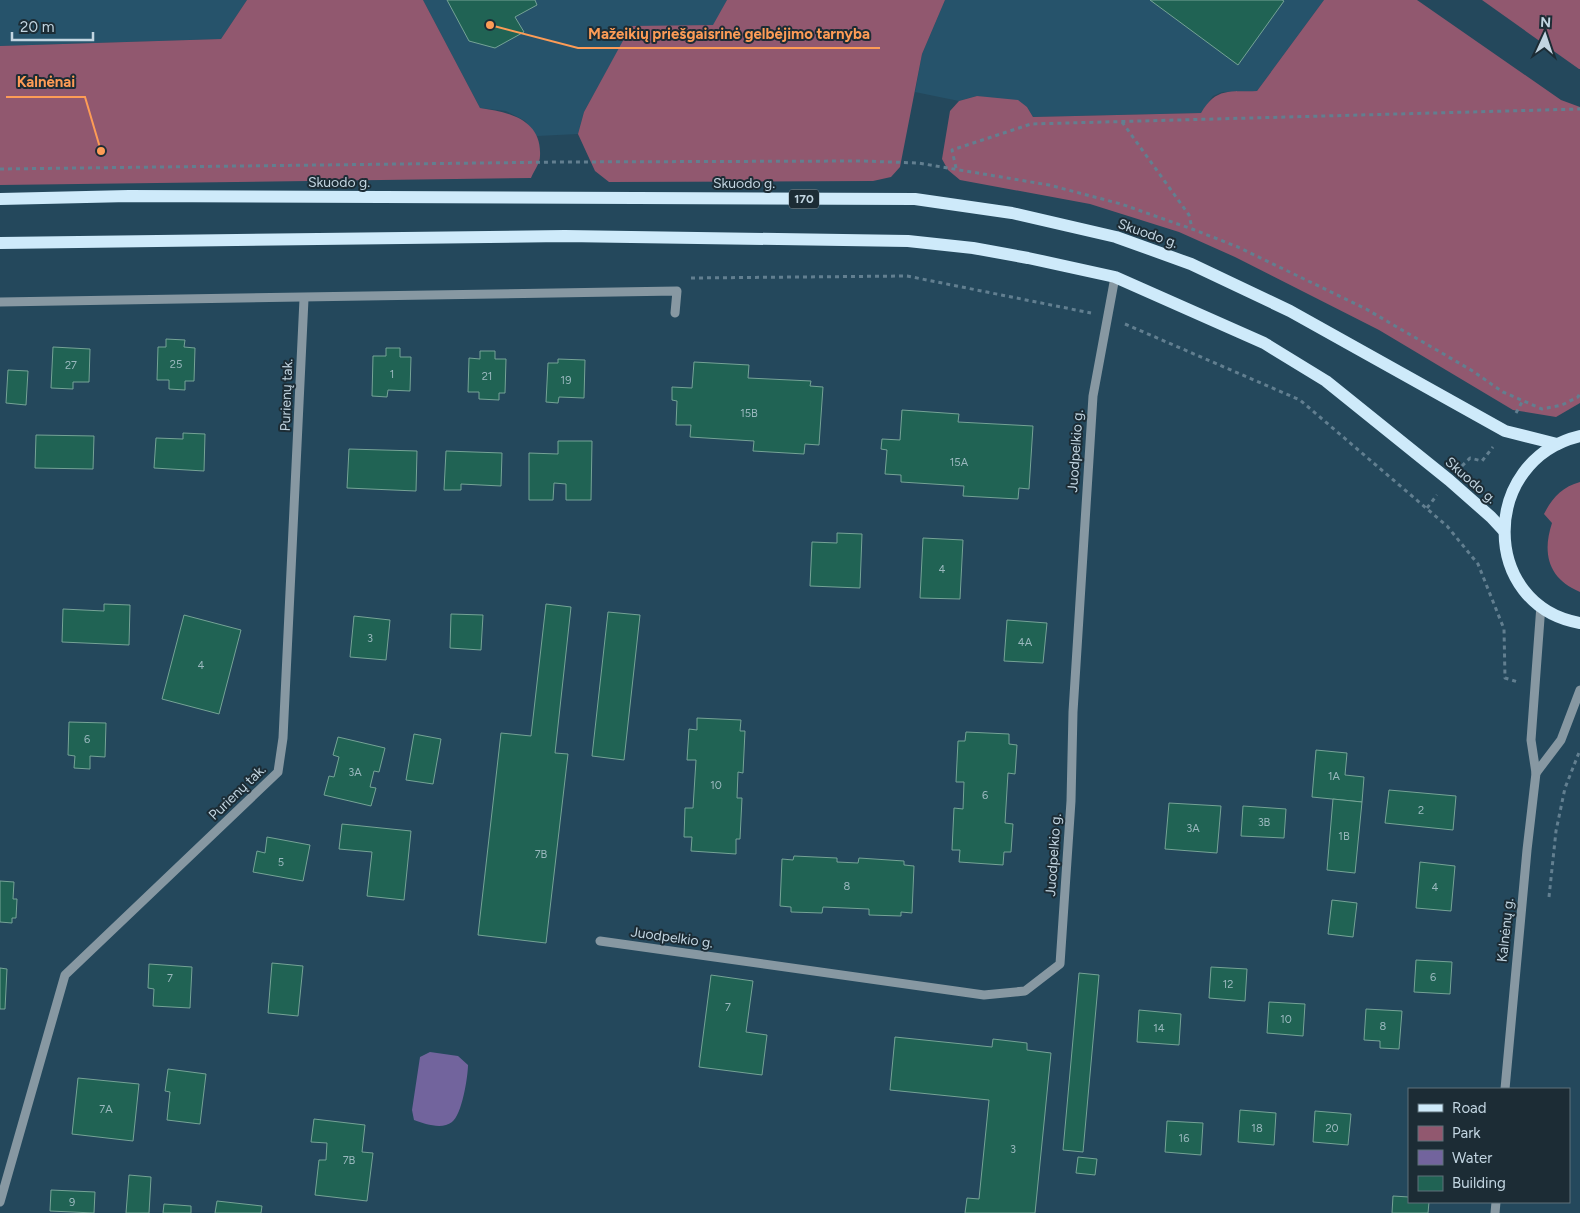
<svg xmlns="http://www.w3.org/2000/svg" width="1580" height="1213" viewBox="0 0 1580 1213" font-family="Figtree,sans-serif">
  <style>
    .built { fill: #26536b }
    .green { fill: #91586f }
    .water { fill: #72649d }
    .building { fill: #206354; stroke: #75a396 }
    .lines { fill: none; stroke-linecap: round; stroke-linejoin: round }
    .path { stroke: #627f90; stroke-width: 3; stroke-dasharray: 4 4; stroke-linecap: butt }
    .minor { stroke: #8798a2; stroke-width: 9 }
    .major { stroke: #ceeafa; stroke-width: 12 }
    .labels { text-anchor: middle; stroke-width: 4; stroke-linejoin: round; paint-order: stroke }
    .number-label { font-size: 11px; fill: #9ab8be }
    .shield { fill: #1c2c35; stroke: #90a2ad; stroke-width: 1 }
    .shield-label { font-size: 12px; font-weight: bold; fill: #c2d5e1 }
    .street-label { font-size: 14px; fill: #c2d5e1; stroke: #1c2c35 }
    .leader { fill: none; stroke: #fd9c56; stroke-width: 2 }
    .callout-dot { fill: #fd9c56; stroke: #1c2c35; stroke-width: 2 }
    .callout-label { font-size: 15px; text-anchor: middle; font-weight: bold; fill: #fd9c56; stroke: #1c2c35; stroke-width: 4; stroke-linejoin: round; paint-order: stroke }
  </style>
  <rect width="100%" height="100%" fill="#24485c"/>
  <g class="built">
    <polygon points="0,0 247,0 221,39 0,46"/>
    <polygon points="423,0 727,0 714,25 631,27 584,112 578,134 537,136 525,121 506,111 480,108"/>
    <polygon points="945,0 1324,0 1257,91 1222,92 1213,96 1201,113 1033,117 1027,107 977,96 959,101 915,92 922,54"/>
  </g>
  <g class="green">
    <path d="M247 0H423L480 108C508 112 542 119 540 156 540 163 534 171 531 178L0 185V46L221 39Z"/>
    <polygon points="727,0 945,0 922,54 900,167 891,177 873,181 609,182 595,171 578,134 584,112 631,26 713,25"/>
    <path d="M1324 0H1417L1561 100 1580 107V403L1556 417 1513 410 1379 330 1235 257 1179 232 1090 204 960 180 948 170 942 159 950 111 959 101 977 96 1018 100 1027 107 1033 117 1201 113C1216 87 1230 92 1257 91Z"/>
    <polygon points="1482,0 1580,0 1580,69 1579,69"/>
    <path d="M1580 482V592C1548 579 1542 553 1552 523L1544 514C1552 498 1562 487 1580 482Z"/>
  </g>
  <path class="water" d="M430 1052 458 1056 468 1065C468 1076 462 1115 452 1122 442 1130 425 1124 414 1120L412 1110 420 1057Z"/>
  <g class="building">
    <polygon points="447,0 535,0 537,5 515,17 524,32 495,48 469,41"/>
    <polygon points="1150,0 1282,0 1284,1 1238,65"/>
    <polygon points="166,339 185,340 184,347 195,348 194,381 185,381 185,390 169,389 169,380 157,380 158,347 166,347"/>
    <polygon points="53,347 90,349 89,382 73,382 73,389 51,388"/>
    <polygon points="386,348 400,348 400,357 411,357 410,391 388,390 387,397 372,396 373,356 386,356"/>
    <polygon points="480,351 495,351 495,359 506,359 505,393 499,393 499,400 479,399 479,392 468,392 469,358 480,359"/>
    <polygon points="558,359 585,360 584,398 559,397 558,403 546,402 548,363 558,363"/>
    <polygon points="694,362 749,365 748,378 811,381 810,386 823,387 819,445 805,444 804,454 753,451 754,441 690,437 691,425 676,425 677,401 672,400 672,387 692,388"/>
    <polygon points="8,370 28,371 26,405 6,403"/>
    <polygon points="902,410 959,414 958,422 1033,426 1029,489 1019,488 1018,499 963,496 964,486 901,482 901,475 885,474 887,450 881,449 882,439 900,440"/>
    <polygon points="183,433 205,434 204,471 154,468 156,438 183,439"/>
    <polygon points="36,435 94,436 93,469 35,468"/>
    <polygon points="558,441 592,441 591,500 566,500 566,484 554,483 553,500 529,500 529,453 558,454"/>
    <polygon points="349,449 417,451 416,491 347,488"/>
    <polygon points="446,451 502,453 501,486 461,484 461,490 444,490"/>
    <polygon points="837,533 862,534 860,588 810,586 812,542 837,543"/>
    <polygon points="923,538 963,540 960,599 920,598"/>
    <polygon points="104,604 130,605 129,645 62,642 63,609 104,611"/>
    <polygon points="546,604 571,607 555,753 568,754 546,943 478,935 501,733 531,736"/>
    <polygon points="608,612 640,615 624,760 592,756"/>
    <polygon points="451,614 483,615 481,650 450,648"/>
    <polygon points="184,615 241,630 219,714 162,699"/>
    <polygon points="354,616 390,620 386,660 350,657"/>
    <polygon points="1007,620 1047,623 1043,663 1004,661"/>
    <polygon points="697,718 741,720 740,731 745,731 743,773 738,772 737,798 742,798 740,839 736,839 736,854 691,851 692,837 684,837 685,808 693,808 696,760 687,760 689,729 697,730"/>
    <polygon points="69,722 106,723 105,757 90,756 90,769 74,768 75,756 68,755"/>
    <polygon points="966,732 1009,734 1009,744 1017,745 1015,774 1008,773 1005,823 1013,824 1011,852 1004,852 1003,865 959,862 960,850 952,850 954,808 963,809 964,782 956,782 958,741 965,741"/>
    <polygon points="414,734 441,739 433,784 406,780"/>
    <polygon points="338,737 385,748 379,772 374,771 370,787 376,788 371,806 324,795 329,776 334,777 339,757 333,755"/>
    <polygon points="1316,750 1347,753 1345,775 1364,777 1362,802 1312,797"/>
    <polygon points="1389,790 1456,796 1453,830 1385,823"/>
    <polygon points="1333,799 1362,802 1355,873 1327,870"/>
    <polygon points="1169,803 1221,806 1217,853 1165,849"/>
    <polygon points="1243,806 1286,809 1284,838 1241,836"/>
    <polygon points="342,824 411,831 404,900 367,896 372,852 339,849"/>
    <polygon points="267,837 310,845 303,881 253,872 257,851 265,853"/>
    <polygon points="794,856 837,858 837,862 858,863 859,858 904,861 904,865 914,866 912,913 901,912 901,916 869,915 869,909 823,907 822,913 791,912 791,907 780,906 782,859 793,860"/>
    <polygon points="1420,862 1455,866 1451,911 1416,908"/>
    <polygon points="0,881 14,882 13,899 17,899 16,918 12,918 12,923 0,922"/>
    <polygon points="1332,900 1357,903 1353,937 1328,934"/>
    <polygon points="1416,960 1452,962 1450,994 1414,992"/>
    <polygon points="272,963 303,966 298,1016 268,1013"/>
    <polygon points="149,964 192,967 190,1008 153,1006 154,989 148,988"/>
    <polygon points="1211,967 1247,969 1245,1001 1209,998"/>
    <polygon points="0,968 7,969 5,1009 0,1009"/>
    <polygon points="1079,973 1099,975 1083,1152 1063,1150"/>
    <polygon points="711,975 753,981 746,1032 767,1035 762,1075 699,1067"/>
    <polygon points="1269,1002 1305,1004 1303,1036 1267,1033"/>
    <polygon points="1366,1009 1402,1011 1399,1049 1380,1048 1380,1041 1364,1040"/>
    <polygon points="1139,1010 1181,1014 1179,1045 1137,1042"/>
    <polygon points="895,1037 992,1047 993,1039 1027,1043 1027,1050 1051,1053 1035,1213 965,1213 967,1198 979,1199 989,1100 890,1090"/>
    <polygon points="168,1069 206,1074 200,1124 167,1120 170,1092 165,1091"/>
    <polygon points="78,1078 139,1084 133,1141 72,1134"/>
    <polygon points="1240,1110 1276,1113 1274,1145 1238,1142"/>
    <polygon points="1315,1111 1351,1114 1348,1145 1313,1142"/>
    <polygon points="314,1119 365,1125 362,1152 373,1153 367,1201 315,1195 319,1160 326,1160 327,1143 311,1142"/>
    <polygon points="1167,1121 1203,1123 1201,1155 1165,1152"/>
    <polygon points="1078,1157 1097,1159 1095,1175 1076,1173"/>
    <polygon points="129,1175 151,1177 149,1213 126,1213"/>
    <polygon points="51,1190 95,1192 94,1213 50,1211"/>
    <polygon points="1393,1196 1409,1197 1409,1202 1429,1202 1428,1213 1392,1213"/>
    <polygon points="217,1201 262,1206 261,1213 215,1213"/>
    <polygon points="164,1204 191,1206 191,1213 163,1213"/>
  </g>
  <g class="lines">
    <g class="path">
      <polyline points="1122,122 1189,215 1192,228"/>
      <polyline points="956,168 952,150 1031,124 1580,109"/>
      <polyline points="0,169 561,162 862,161 918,163 1049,185 1121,204 1192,229 1238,247 1366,309 1471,370 1503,392 1542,409 1562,405 1578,397 1580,393"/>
      <polyline points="691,278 907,276 1091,313"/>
      <polyline points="1125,324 1300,400 1447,526 1478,564 1504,629 1505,678 1518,682"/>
      <polyline points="1516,413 1523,400"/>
      <polyline points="1462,466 1470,458 1482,461 1493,447"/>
      <polyline points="1427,508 1437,495"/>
      <polyline points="1549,897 1556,831 1565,788 1580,750"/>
    </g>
    <g class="minor">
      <polyline points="0,302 677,291 675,313"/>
      <polyline points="1536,773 1561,740 1580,690"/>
      <polyline points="600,941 984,995 1025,991 1060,964 1071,801 1073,712 1093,396 1115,277"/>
      <polyline points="1505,1089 1527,850 1536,773 1531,740 1541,605"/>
      <polyline points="0,1202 65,975 278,772 283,738 304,299"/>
      <polyline points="1495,1213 1496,1202"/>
    </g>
    <g class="major">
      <polyline points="0,199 129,196 915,199 1012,213 1116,237 1191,264 1290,311 1505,431 1557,444"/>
      <polyline points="0,243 565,236 908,241 973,248 1028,258 1115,277 1264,343 1326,381 1449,480 1491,517 1504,531"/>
      <path d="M1580 436C1479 460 1480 606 1580 623"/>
    </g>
  </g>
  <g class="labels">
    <g class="number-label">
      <text x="176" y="368">25</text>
      <text x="71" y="369">27</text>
      <text x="392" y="378">1</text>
      <text x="487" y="380">21</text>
      <text x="566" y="384">19</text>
      <text x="749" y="417">15B</text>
      <text x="959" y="466">15A</text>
      <text x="942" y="573">4</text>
      <text x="370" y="642">3</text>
      <text x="1025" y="646">4A</text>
      <text x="201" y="669">4</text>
      <text x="87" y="743">6</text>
      <text x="355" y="776">3A</text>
      <text x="1334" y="780">1A</text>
      <text x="716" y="789">10</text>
      <text x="985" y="799">6</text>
      <text x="1421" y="814">2</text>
      <text x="1264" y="826">3B</text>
      <text x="1193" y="832">3A</text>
      <text x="1344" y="840">1B</text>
      <text x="541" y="858">7B</text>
      <text x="281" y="866">5</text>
      <text x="847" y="890">8</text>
      <text x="1435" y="891">4</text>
      <text x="1433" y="981">6</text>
      <text x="170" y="982">7</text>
      <text x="1228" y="988">12</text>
      <text x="728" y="1011">7</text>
      <text x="1286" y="1023">10</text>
      <text x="1383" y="1030">8</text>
      <text x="1159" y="1032">14</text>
      <text x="106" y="1113">7A</text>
      <text x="1257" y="1132">18</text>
      <text x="1332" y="1132">20</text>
      <text x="1184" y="1142">16</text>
      <text x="1013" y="1153">3</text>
      <text x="349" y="1164">7B</text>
      <text x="72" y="1206">9</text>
    </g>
    <rect class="shield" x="789" y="189.5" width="30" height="19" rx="4"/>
    <g class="shield-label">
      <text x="804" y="203">170</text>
    </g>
    <g class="street-label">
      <text x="339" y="187">Skuodo g.</text>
      <text x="744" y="188">Skuodo g.</text>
      <text transform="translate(1148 233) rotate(19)" y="5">Skuodo g.</text>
      <text transform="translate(286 395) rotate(-88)" y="5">Purienų tak.</text>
      <text transform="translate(1075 451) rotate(-86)" y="5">Juodpelkio g.</text>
      <text transform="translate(1471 480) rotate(41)" y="5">Skuodo g.</text>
      <text transform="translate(237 792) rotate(-44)" y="5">Purienų tak.</text>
      <text transform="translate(1053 855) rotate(-86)" y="5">Juodpelkio g.</text>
      <text transform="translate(1505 930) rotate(-84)" y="5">Kalnėnų g.</text>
      <text transform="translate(672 937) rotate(8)" y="5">Juodpelkio g.</text>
    </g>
  </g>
  <path class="leader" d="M490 25L578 48H880M101 151L85 97H6"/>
  <g class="callout-dot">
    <circle cx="490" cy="25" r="5"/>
    <circle cx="101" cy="151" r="5"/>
  </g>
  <g class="callout-label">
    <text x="729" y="39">Mažeikių priešgaisrinė gelbėjimo tarnyba</text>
    <text x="46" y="87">Kalnėnai</text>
  </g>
  <rect x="1408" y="1088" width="162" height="115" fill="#1c2c35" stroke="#5e707a"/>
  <rect x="1418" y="1104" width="25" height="8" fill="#ceeafa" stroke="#5e707a"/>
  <text x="1452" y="1113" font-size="15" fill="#c2d5e1">Road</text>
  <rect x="1418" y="1126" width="25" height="15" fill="#91586f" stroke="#5e707a"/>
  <text x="1452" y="1138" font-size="15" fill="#c2d5e1">Park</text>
  <rect x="1418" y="1150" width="25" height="15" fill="#72649d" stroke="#5e707a"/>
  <text x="1452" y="1163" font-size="15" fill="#c2d5e1">Water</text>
  <rect x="1418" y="1176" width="25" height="15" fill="#206354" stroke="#5e707a"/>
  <text x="1452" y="1188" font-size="15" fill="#c2d5e1">Building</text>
  <g transform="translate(1545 35) rotate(3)" stroke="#1c2c35" stroke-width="4" paint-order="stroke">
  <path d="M0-4L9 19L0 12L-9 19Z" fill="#c2d5e1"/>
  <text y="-8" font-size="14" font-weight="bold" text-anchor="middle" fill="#c2d5e1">N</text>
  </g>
  <path d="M12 32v8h81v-8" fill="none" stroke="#c2d5e1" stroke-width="2.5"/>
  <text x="20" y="32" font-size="15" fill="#c2d5e1" stroke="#1c2c35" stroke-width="4" paint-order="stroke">20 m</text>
</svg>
